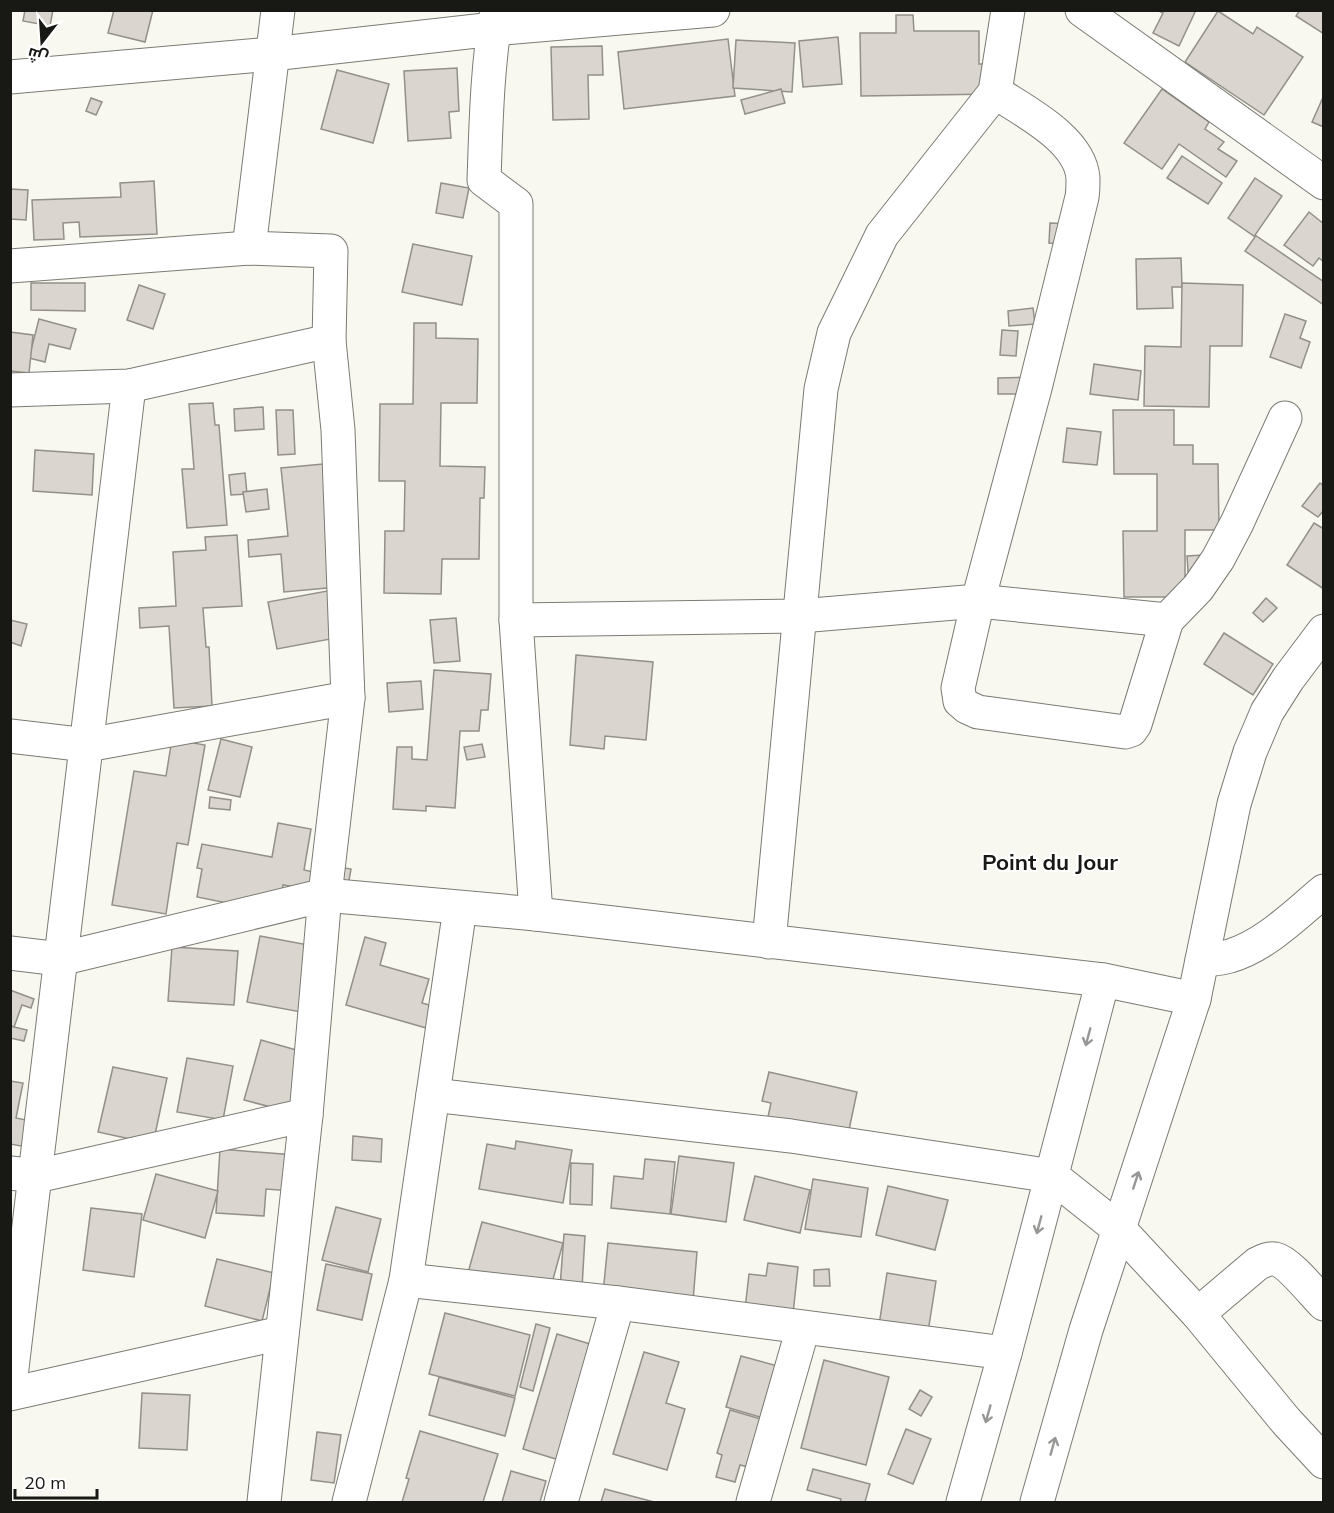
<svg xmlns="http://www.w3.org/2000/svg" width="1334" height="1513" viewBox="0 0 1334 1513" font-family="Mulish,Cairo,sans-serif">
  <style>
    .building { fill: #dad5cf; stroke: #938f89; stroke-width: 1.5 }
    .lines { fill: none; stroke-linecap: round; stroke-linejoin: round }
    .minor-casing { stroke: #7b7b74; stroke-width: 35 }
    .minor { stroke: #fff; stroke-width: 33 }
    .oneway { stroke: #979796 }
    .labels { text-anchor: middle; stroke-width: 4.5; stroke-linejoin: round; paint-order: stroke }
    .district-label { font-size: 22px; font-weight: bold; fill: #181815; stroke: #fff }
  </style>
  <rect width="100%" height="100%" fill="#f8f8f1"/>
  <g class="building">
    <polygon points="25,10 53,10 50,26 23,21"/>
    <polygon points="114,10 153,10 145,42 108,33"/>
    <polygon points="1157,10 1196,10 1179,46 1153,33 1163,13"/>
    <polygon points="1300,10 1324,10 1324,34 1296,16"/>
    <polygon points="1218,11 1253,34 1257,27 1303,57 1264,115 1185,62"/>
    <polygon points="896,15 913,15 914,31 979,31 979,64 995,64 996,94 861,96 860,33 896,33"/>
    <polygon points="838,37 842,84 803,87 799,41"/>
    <polygon points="728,39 735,96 624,109 618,52"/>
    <polygon points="736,40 795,43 792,92 733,88"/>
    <polygon points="602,46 603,75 588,75 589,119 553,120 551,47"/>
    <polygon points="457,68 459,111 449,112 451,138 408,141 404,71"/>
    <polygon points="337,70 389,84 373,143 321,129"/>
    <polygon points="781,89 785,103 745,114 741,100"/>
    <polygon points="1162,89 1209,122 1205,129 1224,142 1218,149 1237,161 1226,177 1179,144 1162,169 1124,143"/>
    <polygon points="1324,95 1324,127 1312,122"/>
    <polygon points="91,98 102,102 96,115 86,111"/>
    <polygon points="1182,156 1222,183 1208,204 1167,178"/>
    <polygon points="1255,178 1282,196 1255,235 1324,282 1324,305 1245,251 1255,237 1228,218"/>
    <polygon points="154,181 157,234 80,237 79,222 63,223 64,239 34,240 32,200 121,197 120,183"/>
    <polygon points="441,183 469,188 463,218 436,213"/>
    <polygon points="10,189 28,190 26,220 10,219"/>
    <polygon points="1309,212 1324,224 1324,262 1319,258 1313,266 1284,245"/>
    <polygon points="1050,223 1072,224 1071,245 1049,243"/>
    <polygon points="413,244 472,256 462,305 402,292"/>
    <polygon points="1181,258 1182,287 1172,287 1173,308 1137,309 1136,259"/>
    <polygon points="31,283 85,283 85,311 31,310"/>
    <polygon points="1182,283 1243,285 1242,346 1210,346 1209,407 1144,406 1145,346 1181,347"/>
    <polygon points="139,285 165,294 153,329 127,320"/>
    <polygon points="1033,308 1035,324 1009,326 1008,311"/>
    <polygon points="1285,314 1306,321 1300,338 1310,342 1301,368 1270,357"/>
    <polygon points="39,319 76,329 70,349 49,344 45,362 29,358"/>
    <polygon points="414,323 436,323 436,338 478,339 477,403 441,403 440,466 485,467 484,498 480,498 479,559 442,559 441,594 384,593 385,531 404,531 405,481 379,481 380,404 413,404"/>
    <polygon points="1002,330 1018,331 1016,356 1000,355"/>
    <polygon points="10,332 33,335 29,373 10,371"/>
    <polygon points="1094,364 1141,371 1138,400 1090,394"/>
    <polygon points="1034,377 1035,394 998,394 998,378"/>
    <polygon points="213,403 215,425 219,425 227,525 187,528 182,469 194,469 189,404"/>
    <polygon points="263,407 264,429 235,431 234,409"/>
    <polygon points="276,410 293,410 295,454 278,455"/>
    <polygon points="1113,410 1174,410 1174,445 1193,445 1193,464 1218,464 1219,530 1185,530 1185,597 1124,597 1123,531 1157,531 1157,474 1114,474"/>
    <polygon points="1067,428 1101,432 1097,465 1063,462"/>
    <polygon points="35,450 94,454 92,495 33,491"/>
    <polygon points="323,464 338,587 284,592 281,554 249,557 248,540 288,536 281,468"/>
    <polygon points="245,473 247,494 231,495 229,475"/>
    <polygon points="1320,483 1324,486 1324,510 1318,517 1302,506"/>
    <polygon points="267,489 269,509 246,512 243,492"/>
    <polygon points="1314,523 1324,529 1324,589 1287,565"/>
    <polygon points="237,535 242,606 203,608 206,647 209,647 212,706 174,708 169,626 140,628 139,608 176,606 173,552 206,550 205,537"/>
    <polygon points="1203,555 1189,587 1187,556"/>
    <polygon points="343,588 352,635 277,649 268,602"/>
    <polygon points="1266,598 1277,608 1263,622 1253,613"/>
    <polygon points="456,618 460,661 434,663 430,620"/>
    <polygon points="10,620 27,624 21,646 10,642"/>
    <polygon points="1224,633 1273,664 1253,695 1204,664"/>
    <polygon points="576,655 653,662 646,740 605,736 604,749 570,745"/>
    <polygon points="434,670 491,674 488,710 481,710 479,731 460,731 455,808 426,806 426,811 393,809 397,747 412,747 412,759 427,760"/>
    <polygon points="421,681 423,709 389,712 387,683"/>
    <polygon points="172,739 205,745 188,845 177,843 166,914 112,905 134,771 166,776"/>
    <polygon points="221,739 252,747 240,797 208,790"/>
    <polygon points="482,744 485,757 467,760 464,747"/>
    <polygon points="210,797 231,800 230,810 209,808"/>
    <polygon points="278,823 311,829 304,870 332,876 334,866 351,869 346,897 283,885 278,913 197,897 202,869 197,868 202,844 272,857"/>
    <polygon points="260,936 330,949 317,1015 247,1002"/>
    <polygon points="365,937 386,943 380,965 429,979 422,1003 447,1010 440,1032 346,1005"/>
    <polygon points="172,947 238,951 234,1005 168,1001"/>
    <polygon points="10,990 34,999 31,1008 22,1005 14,1027 10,1026"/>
    <polygon points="10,1026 27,1030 24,1041 10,1038"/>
    <polygon points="261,1040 307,1053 290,1112 244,1100"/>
    <polygon points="187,1058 233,1066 223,1120 177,1112"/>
    <polygon points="113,1067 167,1078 153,1144 98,1132"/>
    <polygon points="769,1072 857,1092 846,1144 766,1126 771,1103 762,1101"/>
    <polygon points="10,1081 23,1083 16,1118 31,1121 26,1147 10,1144"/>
    <polygon points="353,1136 382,1139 381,1162 352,1160"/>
    <polygon points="516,1141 572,1150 563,1203 479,1189 487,1144 515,1149"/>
    <polygon points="220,1149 295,1155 292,1191 266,1189 264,1216 216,1213"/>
    <polygon points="679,1156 734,1163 726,1222 671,1214"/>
    <polygon points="645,1159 675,1162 670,1214 611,1208 614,1176 643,1179"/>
    <polygon points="571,1163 593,1164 592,1205 570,1204"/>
    <polygon points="156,1174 218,1191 205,1238 143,1220"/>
    <polygon points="755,1176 810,1190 800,1233 744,1220"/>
    <polygon points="813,1179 868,1188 861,1237 805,1229"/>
    <polygon points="888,1186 948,1200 935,1250 876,1235"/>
    <polygon points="336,1207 381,1219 368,1272 322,1260"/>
    <polygon points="91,1208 142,1214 134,1277 83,1270"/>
    <polygon points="482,1222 563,1243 552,1283 468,1273"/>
    <polygon points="564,1234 585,1236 582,1288 560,1287"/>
    <polygon points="608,1243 697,1252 693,1301 603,1293"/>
    <polygon points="217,1259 274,1273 262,1321 205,1306"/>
    <polygon points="768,1263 798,1267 793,1314 745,1309 749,1274 766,1276"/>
    <polygon points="326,1264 372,1274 362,1320 317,1310"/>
    <polygon points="829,1269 830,1286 814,1286 814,1270"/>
    <polygon points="887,1273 936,1281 928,1332 879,1325"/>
    <polygon points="445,1313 530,1335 515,1396 429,1374"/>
    <polygon points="536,1324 550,1328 533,1391 520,1387"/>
    <polygon points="557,1334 610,1350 569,1463 523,1449"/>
    <polygon points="644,1352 679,1362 666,1403 685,1409 667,1470 613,1454"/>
    <polygon points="741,1356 796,1371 780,1423 726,1407"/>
    <polygon points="824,1360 889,1377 866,1465 801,1448"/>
    <polygon points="439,1377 515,1398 505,1436 429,1415"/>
    <polygon points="920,1390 932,1397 921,1416 909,1409"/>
    <polygon points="142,1393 190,1395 187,1450 139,1448"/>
    <polygon points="730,1410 774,1423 761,1470 740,1465 735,1482 716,1477 722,1455 717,1453"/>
    <polygon points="906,1429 931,1439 913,1484 888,1474"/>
    <polygon points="420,1431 498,1454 483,1502 402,1502 409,1479 406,1478"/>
    <polygon points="317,1432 341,1435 334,1483 311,1480"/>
    <polygon points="813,1469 870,1484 865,1502 840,1502 841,1499 807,1490"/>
    <polygon points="511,1471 546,1481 540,1502 502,1502"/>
    <polygon points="605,1489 654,1502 601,1502"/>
  </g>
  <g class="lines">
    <g class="minor-casing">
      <g id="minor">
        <path d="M497 10C487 66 486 124 484 180L516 204V620L536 914"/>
        <polyline points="1082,10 1324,183"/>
        <polyline points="10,77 272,54 494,29 713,10"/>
        <path d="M995 92C1024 111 1080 139 1083 178 1083 184 1083 191 1082 197L1035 388 978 601 958 688 960 701 967 707 978 712 1125 732 1131 730 1135 724 1167 620 1198 588 1218 559 1237 523 1285 418"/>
        <polyline points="249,248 278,10"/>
        <polyline points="10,266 249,248 331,251 329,341 338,430 348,698 325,895 306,1115 264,1502"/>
        <polyline points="10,390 129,386 329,341"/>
        <polyline points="516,620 800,616 978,601 1167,620"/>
        <polyline points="10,736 87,745 348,698"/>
        <polyline points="769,942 821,389 834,333 882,235 995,92 1008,10"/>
        <polyline points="10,953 60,959 325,895 536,914 1103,980 1194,999"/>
        <path d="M1202 960C1211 959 1221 959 1230 956 1266 945 1295 915 1324 891"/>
        <polyline points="433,1095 791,1136 1052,1176 1120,1230 1198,1314 1286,1421 1324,1462"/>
        <polyline points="10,1173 37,1176 306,1115"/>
        <polyline points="406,1280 618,1303 1005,1353"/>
        <path d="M1198 1314 1257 1264C1263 1261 1268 1258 1275 1259 1289 1262 1313 1293 1324 1304"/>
        <polyline points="10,1385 129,386"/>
        <polyline points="10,1394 281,1333"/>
        <polyline points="349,1502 406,1280 460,908"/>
        <polyline points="561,1502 618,1303"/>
        <polyline points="753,1502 803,1328"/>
        <polyline points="963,1502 1005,1353 1103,980"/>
        <polyline points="1037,1502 1086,1330 1194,999 1234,804 1250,752 1267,712 1288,679 1324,631"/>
      </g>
    </g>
    <use href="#minor" class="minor"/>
  </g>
  <defs><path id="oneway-shaft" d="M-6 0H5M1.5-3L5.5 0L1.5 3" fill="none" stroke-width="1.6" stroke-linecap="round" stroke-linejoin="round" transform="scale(1.5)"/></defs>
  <g class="oneway">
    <use href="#oneway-shaft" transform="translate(1088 1037) rotate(105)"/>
    <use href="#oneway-shaft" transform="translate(1136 1180) rotate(-72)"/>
    <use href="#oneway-shaft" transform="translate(1039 1225) rotate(105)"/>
    <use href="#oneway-shaft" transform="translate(988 1414) rotate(106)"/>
    <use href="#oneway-shaft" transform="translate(1053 1446) rotate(-74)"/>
  </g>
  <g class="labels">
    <g class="district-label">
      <text x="1050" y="870">Point du Jour</text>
    </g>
  </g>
  <rect width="1334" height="1513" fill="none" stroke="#181815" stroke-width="24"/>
  <g transform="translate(42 42) rotate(197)" stroke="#ffffff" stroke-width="4.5" paint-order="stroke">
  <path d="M0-4.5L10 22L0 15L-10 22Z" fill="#181815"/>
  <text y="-9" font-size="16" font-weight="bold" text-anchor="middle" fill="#181815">ش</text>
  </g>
  <path d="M15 1489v9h82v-9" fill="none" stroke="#181815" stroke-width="3"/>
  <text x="24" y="1489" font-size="18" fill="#181815" stroke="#ffffff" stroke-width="4.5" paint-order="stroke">20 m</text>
</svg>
